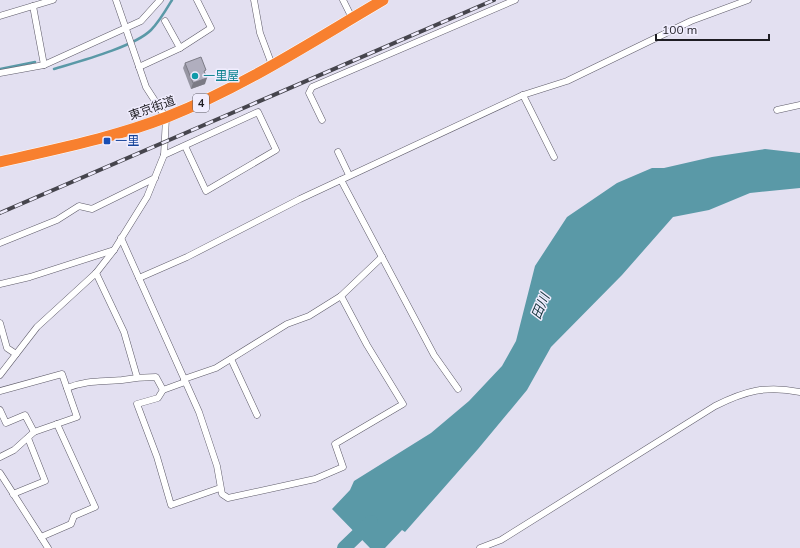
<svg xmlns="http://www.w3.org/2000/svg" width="800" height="548" viewBox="0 0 800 548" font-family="Mulish,'Noto Sans JP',sans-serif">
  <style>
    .water { fill: #5a99a7 }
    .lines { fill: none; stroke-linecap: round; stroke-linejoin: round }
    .stream { stroke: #5a99a7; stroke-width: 2.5 }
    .river { stroke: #5a99a7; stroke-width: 14 }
    .street-casing { stroke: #5e5b69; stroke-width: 7 }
    .highway-casing { stroke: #fff; stroke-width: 12 }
    .street { stroke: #fff; stroke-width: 6 }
    .highway { stroke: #f8802f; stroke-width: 11 }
    .rail-casing { stroke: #46454d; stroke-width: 4 }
    .rail { stroke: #f0edfe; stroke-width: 2.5; stroke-dasharray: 8; stroke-linecap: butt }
    .wall { fill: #9796a3 }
    .shaded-wall { fill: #7b7a85 }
    .building { fill: #b0aebe; stroke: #7b7a85 }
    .culture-dot { fill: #0f9aa8; stroke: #f0edfe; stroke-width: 1.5 }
    .transit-dot { fill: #1a4fb4; stroke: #f0edfe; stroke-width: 1.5 }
    .labels { text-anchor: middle; stroke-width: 3; stroke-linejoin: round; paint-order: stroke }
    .shield { fill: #f0edfe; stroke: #5d5b65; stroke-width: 1 }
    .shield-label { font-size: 11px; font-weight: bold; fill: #1e1d23 }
    .culture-label { font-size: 12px; fill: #0d838f; stroke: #f0edfe; text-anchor: start }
    .street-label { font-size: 12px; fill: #1e1d23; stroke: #f0edfe }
    .transit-label { font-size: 12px; fill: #164399; stroke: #f0edfe; text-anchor: start }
    .water-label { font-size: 13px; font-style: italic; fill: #14343b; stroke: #f0edfe }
  </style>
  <rect width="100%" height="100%" fill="#e3e0f1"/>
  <polygon class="water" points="765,149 800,153 800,188 750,193 709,210 673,217 622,275 551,347 527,390 478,449 405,532 402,530 385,548 370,548 332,509 350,490 354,481 431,433 469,401 502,366 516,341 535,266 567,217 617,183 652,168 664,168 712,157"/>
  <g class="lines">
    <g class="stream">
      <polyline points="0,69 35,62"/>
      <path d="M54 69C77 62 134 47 151 30 159 22 166 10 172 0"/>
    </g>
    <polyline class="river" points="344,548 371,522"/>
    <g class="street-casing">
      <g id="street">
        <polyline points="254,0 260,33 272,65"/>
        <polyline points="343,0 352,18"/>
        <polyline points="33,6 44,65 141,21 160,0"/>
        <polyline points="0,16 53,0"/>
        <polyline points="165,21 180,48"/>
        <polyline points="139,67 180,48 211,28 197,0"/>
        <polyline points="0,73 44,65"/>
        <polyline points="523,95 554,157"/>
        <polyline points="777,110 800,105"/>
        <polyline points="322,120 309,93 312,87 515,0"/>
        <polyline points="338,152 349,175"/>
        <polyline points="164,155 258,112 276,150 206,191 185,146"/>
        <polyline points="341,180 434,355 458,389"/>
        <polyline points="121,238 199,412 217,466 222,494 228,498 315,479 343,467 335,444 403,404 367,345 341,296 382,257"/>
        <polyline points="0,243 57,220 79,206 92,209 155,178"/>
        <polyline points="96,273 124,332 137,377"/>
        <polyline points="139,278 187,257 300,199 523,95 567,81 691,21 748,0"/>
        <polyline points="0,284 30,277 114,250"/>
        <polyline points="0,323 7,348 16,354"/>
        <polyline points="231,359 257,415"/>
        <polyline points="0,375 37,327 96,273 114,250 147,197 164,155 166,118 146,87 116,0"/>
        <polyline points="184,379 216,368 287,324 309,316 341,296"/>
        <polyline points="185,382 163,390 158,398 137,404 157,457 171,505 220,488"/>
        <path d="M67 388C88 380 100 382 122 380 133 378 144 377 156 377L163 390"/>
        <polyline points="0,391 62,374 77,417 34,432"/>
        <polyline points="0,410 6,423 25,415 34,432 14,450 0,457"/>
        <polyline points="0,473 48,548"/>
        <polyline points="13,494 45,481 28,438"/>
        <polyline points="41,537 71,524 74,516 95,507 57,424"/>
        <path d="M480 548 501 540 715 406C745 391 766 385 800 392"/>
      </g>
    </g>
    <g class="highway-casing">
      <path id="highway" d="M0 162C56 149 113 138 167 117 243 87 313 41 383 0"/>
    </g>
    <use href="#street" class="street"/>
    <use href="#highway" class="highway"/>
    <g class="rail-casing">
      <polyline id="rail" points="0,213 494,0"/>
    </g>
    <use href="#rail" class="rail"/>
  </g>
  <polygon class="wall" points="185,63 205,73 205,84 191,89 183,68"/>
  <polygon class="shaded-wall" points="207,78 205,84 191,89 193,83"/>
  <polygon class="building" points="201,57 206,70 204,71 207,78 193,83 185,63"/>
  <circle class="culture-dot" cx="195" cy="76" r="4"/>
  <rect class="transit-dot" x="103" y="137" width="8" height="8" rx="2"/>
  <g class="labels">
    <rect class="shield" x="193" y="94" width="16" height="18" rx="3"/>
    <g class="shield-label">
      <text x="201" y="107">4</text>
    </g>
    <g class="culture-label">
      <text x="203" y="80">一里屋</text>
    </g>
    <g class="street-label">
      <text transform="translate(152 108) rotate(-20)" y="4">東京街道</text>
    </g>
    <g class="transit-label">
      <text x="115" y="145">一里</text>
    </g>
    <g class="water-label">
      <text transform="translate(540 306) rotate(-67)" y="5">田川</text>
    </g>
  </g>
  <path d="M656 34v6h113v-6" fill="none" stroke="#1e1d23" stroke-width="2"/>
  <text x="662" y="34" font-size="12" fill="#1e1d23" stroke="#f0edfe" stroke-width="3" paint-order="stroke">100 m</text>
</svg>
